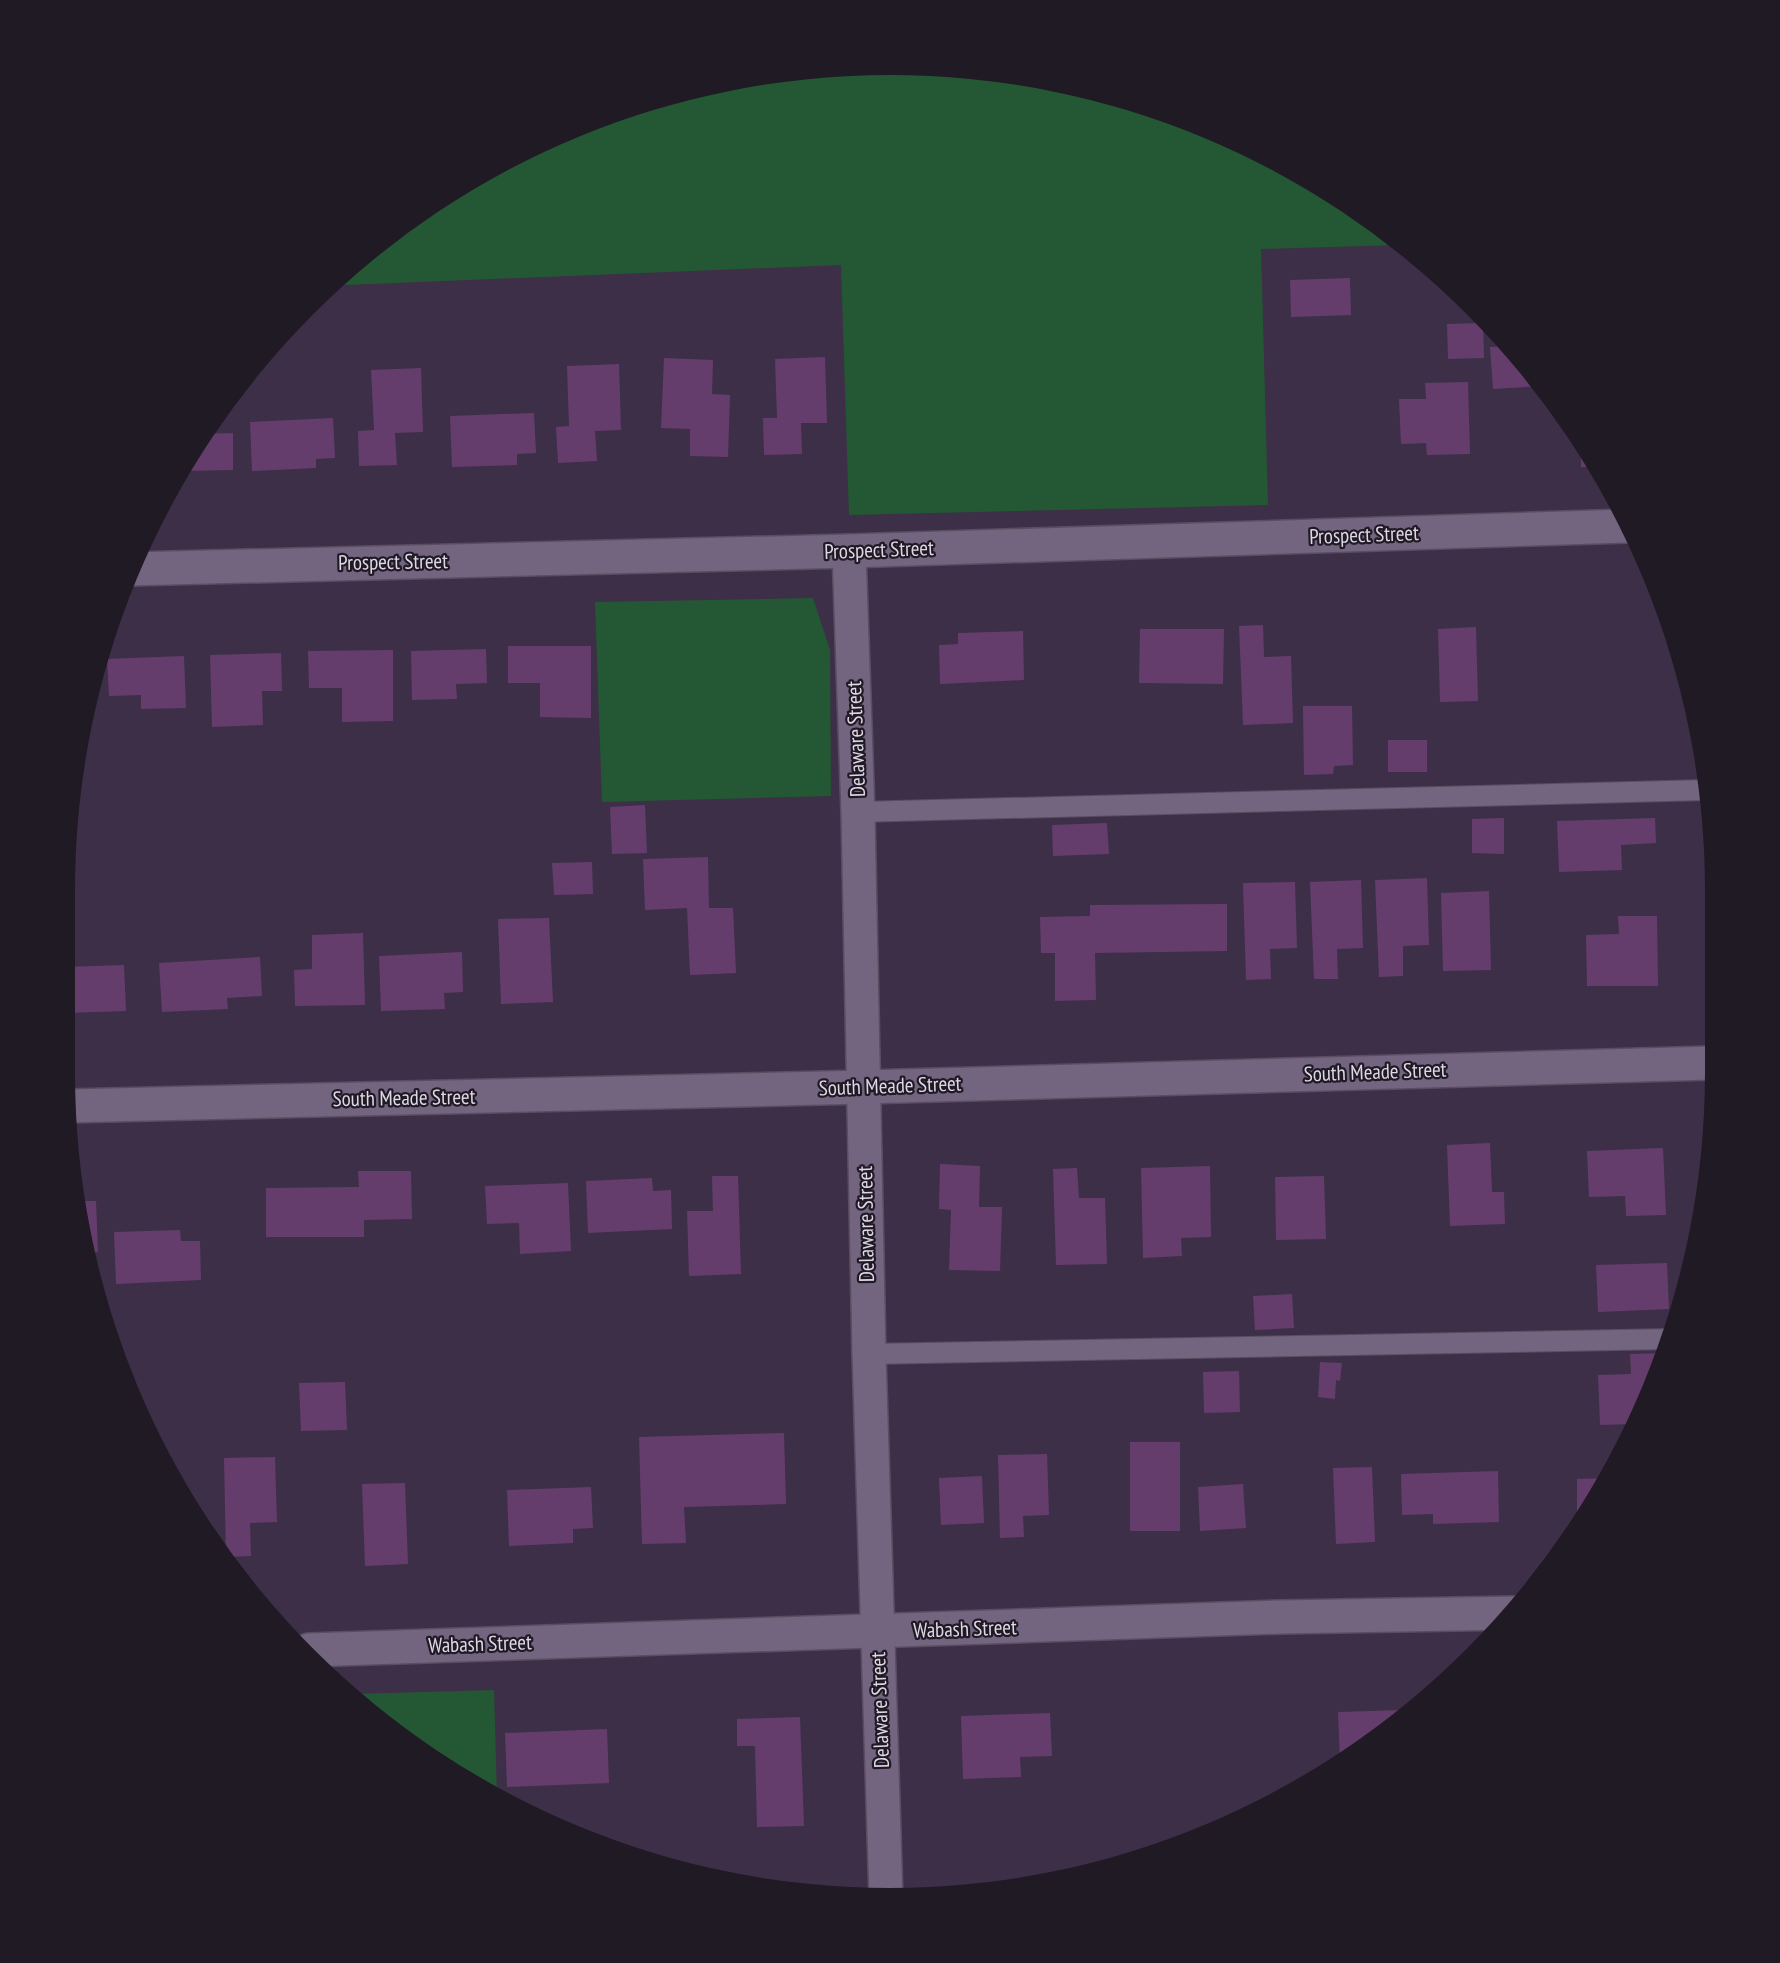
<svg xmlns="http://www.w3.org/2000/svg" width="1780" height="1963" viewBox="0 0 1780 1963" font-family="'PT Sans Narrow',sans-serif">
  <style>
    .green { fill: #245834 }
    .building { fill: #653d6c }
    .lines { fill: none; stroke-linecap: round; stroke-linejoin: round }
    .lane-casing { stroke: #584d61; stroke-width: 22 }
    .street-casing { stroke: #584d61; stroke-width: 36 }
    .lane { stroke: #73647f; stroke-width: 20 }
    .street { stroke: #73647f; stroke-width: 33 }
    .labels { text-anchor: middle; stroke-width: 4.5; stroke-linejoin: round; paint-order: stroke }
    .street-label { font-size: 21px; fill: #dfd7e6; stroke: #201a25 }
  </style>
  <rect width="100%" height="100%" fill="#3d2f47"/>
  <g class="green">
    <polygon points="890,65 1051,80 1206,127 1348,203 1399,245 1261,249 1268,505 849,515 841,265 345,285 344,275 432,203 574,127 729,80"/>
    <polygon points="813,598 830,650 831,796 602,802 595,602"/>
    <polygon points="494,1690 497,1796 387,1728 353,1694"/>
  </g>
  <g class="building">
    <polygon points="1350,278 1351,315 1291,317 1290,280"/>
    <polygon points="1483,323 1484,358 1448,359 1447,324"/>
    <polygon points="1506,346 1520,362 1540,386 1493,389 1490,347"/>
    <polygon points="825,357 827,423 801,423 802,454 764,455 763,418 777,418 775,359"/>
    <polygon points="664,358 713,360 712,394 730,395 728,457 690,456 690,429 661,428"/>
    <polygon points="619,364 621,430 595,431 597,461 558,463 556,427 569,426 567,366"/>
    <polygon points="421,368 423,432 395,433 397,465 359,466 358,431 374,430 371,370"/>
    <polygon points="1468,382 1470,454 1427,455 1426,443 1401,444 1399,399 1426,399 1425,383"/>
    <polygon points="534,413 536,453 517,454 517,465 452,467 450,416"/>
    <polygon points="333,418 335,458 316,459 316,468 252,471 250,422"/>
    <polygon points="233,433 233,470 182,471 202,434"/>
    <polygon points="1581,441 1589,454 1595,467 1581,467"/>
    <polygon points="1263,625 1264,657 1291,656 1293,723 1243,725 1239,626"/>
    <polygon points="1476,627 1478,701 1440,702 1438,629"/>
    <polygon points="1140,629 1224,629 1223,684 1139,683"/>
    <polygon points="1023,631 1024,680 940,684 939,645 958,644 958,633"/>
    <polygon points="508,646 591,646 591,718 540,717 540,683 508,683"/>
    <polygon points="486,649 487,683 456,684 457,699 412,700 411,651"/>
    <polygon points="393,650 393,721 342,722 342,688 309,688 308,651"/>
    <polygon points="281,653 282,691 262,691 263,725 212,727 210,655"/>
    <polygon points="184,656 186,708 141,709 141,695 109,696 107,659"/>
    <polygon points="1303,706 1352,706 1353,765 1334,766 1333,774 1304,775"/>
    <rect x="1388" y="740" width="39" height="32"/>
    <polygon points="645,805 647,853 612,854 610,807"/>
    <polygon points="1504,818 1504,854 1472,853 1472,819"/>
    <polygon points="1655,818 1656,843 1621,845 1622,870 1559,872 1557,821"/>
    <polygon points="1107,823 1109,854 1053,856 1052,825"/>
    <polygon points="708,857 709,908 733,908 736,973 690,975 687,908 645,910 643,859"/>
    <polygon points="592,862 593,894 554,895 552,863"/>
    <polygon points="1427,878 1429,945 1403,946 1403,976 1379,977 1375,880"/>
    <polygon points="1361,880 1363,948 1337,949 1338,979 1314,979 1310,882"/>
    <polygon points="1295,882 1297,948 1270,949 1271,979 1246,980 1243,883"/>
    <polygon points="1489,891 1491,970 1443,971 1441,893"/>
    <polygon points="1227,904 1227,951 1095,953 1096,1000 1055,1001 1055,953 1041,953 1040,917 1090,916 1090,905"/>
    <polygon points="1618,916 1657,916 1658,986 1587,986 1586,935 1619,934"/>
    <polygon points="549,918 553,1002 501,1004 498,919"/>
    <polygon points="363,933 365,1005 295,1006 294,970 312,969 312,935"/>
    <polygon points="462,952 463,992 444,993 445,1009 381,1011 379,956"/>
    <polygon points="260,957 262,996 227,998 228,1009 162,1012 159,963"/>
    <polygon points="124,965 126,1011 65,1013 65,967"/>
    <polygon points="1490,1143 1492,1192 1504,1192 1505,1224 1450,1226 1447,1145"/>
    <polygon points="1663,1148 1666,1215 1626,1216 1625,1196 1589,1197 1587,1151"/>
    <polygon points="940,1164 980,1166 979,1207 1002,1207 1000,1271 949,1270 951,1210 939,1209"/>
    <polygon points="1210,1166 1211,1237 1181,1238 1182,1256 1143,1258 1141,1168"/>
    <polygon points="1077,1168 1079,1198 1105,1198 1107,1264 1056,1265 1053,1169"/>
    <polygon points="358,1171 411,1171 412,1219 364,1220 364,1237 266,1237 266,1188 359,1187"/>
    <polygon points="712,1176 738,1176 741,1274 689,1276 687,1211 713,1211"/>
    <polygon points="1324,1176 1326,1239 1276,1240 1275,1177"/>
    <polygon points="652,1178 653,1191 671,1190 672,1229 588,1233 586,1181"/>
    <polygon points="568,1183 571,1251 520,1254 519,1223 487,1224 485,1186"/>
    <polygon points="77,1201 96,1201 98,1252 87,1252 80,1234"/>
    <polygon points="180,1230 181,1241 200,1241 201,1280 116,1284 114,1232"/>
    <polygon points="1667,1263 1669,1309 1598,1312 1596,1265"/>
    <polygon points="1292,1294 1294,1328 1255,1330 1253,1296"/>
    <polygon points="1665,1353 1633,1424 1600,1425 1598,1375 1631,1374 1630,1354"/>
    <polygon points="1320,1362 1342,1363 1340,1381 1336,1380 1335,1399 1318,1397"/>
    <polygon points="1239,1371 1240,1412 1204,1413 1203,1372"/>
    <polygon points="345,1382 347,1430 301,1431 299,1383"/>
    <polygon points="784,1433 786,1504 684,1507 686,1543 642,1544 639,1437"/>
    <rect x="1130" y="1442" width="50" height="89"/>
    <polygon points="1047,1454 1049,1515 1023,1516 1024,1537 1000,1538 998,1455"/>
    <polygon points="275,1457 277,1522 250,1523 251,1556 226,1557 224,1458"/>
    <polygon points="1372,1467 1375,1542 1336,1544 1333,1468"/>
    <polygon points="1498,1471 1499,1522 1433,1524 1433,1514 1402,1515 1401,1474"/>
    <polygon points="982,1476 984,1523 941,1525 939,1478"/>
    <polygon points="1608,1478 1605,1485 1577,1524 1577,1479"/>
    <polygon points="405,1483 408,1564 365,1566 362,1484"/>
    <polygon points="1243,1484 1246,1528 1200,1531 1198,1487"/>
    <polygon points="591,1487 593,1528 573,1529 573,1543 509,1546 507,1490"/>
    <polygon points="1402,1710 1402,1719 1392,1728 1340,1761 1338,1712"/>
    <polygon points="1050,1713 1052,1756 1020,1757 1021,1777 963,1779 961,1716"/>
    <polygon points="800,1717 804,1826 757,1827 755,1746 737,1746 737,1719"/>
    <polygon points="607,1729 609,1783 507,1787 505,1733"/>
  </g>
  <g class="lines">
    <g class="lane-casing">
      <g id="lane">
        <polyline points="858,812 1706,790"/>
        <polyline points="869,1354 1671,1339"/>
      </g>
    </g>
    <g class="street-casing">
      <g id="street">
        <polyline points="849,551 858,812 869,1354 886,1898"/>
        <polyline points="130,569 849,551 1627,526"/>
        <polyline points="68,1106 864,1087 1711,1063"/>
        <polyline points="309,1650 1281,1617 1514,1613"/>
      </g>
    </g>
    <use href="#lane" class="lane"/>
    <use href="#street" class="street"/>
  </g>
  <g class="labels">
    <g class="street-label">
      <text transform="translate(1364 535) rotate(-2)" y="7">Prospect Street</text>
      <text transform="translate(879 550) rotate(-2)" y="7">Prospect Street</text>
      <text transform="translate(393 562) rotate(-1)" y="7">Prospect Street</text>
      <text transform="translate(856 739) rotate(-92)" y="7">Delaware Street</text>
      <text transform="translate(1375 1072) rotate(-2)" y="7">South Meade Street</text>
      <text transform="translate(890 1086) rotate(-2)" y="7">South Meade Street</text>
      <text transform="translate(404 1098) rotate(-1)" y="7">South Meade Street</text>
      <text transform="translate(866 1224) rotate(-91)" y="7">Delaware Street</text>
      <text transform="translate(965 1629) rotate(-2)" y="7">Wabash Street</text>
      <text transform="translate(480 1644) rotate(-2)" y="7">Wabash Street</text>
      <text transform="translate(880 1710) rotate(-92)" y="7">Delaware Street</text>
    </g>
  </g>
  <path d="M0 0H1780V1963H0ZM890 75H890A815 815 0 0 1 1705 890V1073A815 815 0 0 1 890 1888H890A815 815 0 0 1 75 1073V890A815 815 0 0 1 890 75Z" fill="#201a25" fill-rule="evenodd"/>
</svg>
